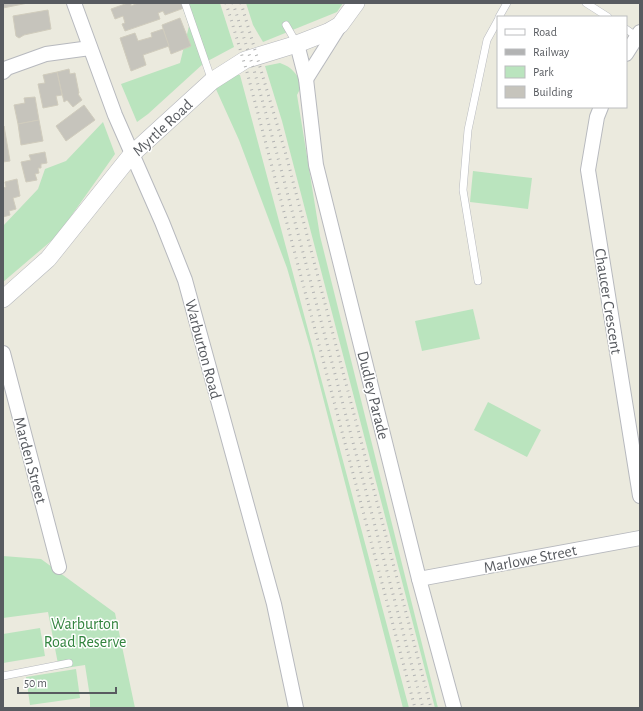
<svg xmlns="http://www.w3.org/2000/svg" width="643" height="711" viewBox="0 0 643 711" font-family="'Alegreya Sans',sans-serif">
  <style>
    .green { fill: #bae4be }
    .building { fill: #c6c4bc; stroke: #d0ccbd }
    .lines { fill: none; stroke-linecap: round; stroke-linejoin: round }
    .service-casing { stroke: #b7b9be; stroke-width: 8 }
    .minor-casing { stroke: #b7b9be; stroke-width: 16 }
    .tertiary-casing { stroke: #b7b9be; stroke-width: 18 }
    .service { stroke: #fff; stroke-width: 7 }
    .minor { stroke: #fff; stroke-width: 14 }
    .tertiary { stroke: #fff; stroke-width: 17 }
    .rail { stroke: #b2b3b3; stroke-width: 3; stroke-dasharray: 1 5; stroke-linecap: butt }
    .labels { text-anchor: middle; stroke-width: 3; stroke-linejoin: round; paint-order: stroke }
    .street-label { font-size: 16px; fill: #585b60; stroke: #fff }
    .park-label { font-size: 16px; fill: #33843f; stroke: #fff }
  </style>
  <rect width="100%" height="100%" fill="#ebeade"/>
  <g class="green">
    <polygon points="181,3 220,3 234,47 204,63 148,114 137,122 121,84 180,63 189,26"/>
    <polygon points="246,3 343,3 337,12 263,42 253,25"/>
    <path d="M280 63C292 67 297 74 302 85L297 95 320 236 438 708H435L282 121 265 66Z"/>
    <polygon points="233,75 240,75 409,708 403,708 310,347 287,268 239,140 215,87"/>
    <polygon points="103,122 115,154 57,236 3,282 3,226 38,189 45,169 66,161"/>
    <polygon points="473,171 532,178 528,209 470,202"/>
    <polygon points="473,309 480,339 422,351 415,321"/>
    <polygon points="488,402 541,430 527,457 474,430"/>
    <polygon points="3,556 41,559 115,613 135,708 90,708 90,697 85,665 59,669 48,612 3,618"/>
    <polygon points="40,628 45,656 3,663 3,634"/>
    <polygon points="76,669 80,698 30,705 26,677"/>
  </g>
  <g class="building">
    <polygon points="3,3 28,3 3,8"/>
    <polygon points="128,3 131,3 131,6 138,3 182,3 184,8 165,15 163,11 158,13 160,19 125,31 122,24 125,23 123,16 115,19 111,9"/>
    <polygon points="48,10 51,29 24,35 19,38 16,36 13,16"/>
    <polygon points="180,18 191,46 171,54 162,25"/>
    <polygon points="163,29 169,46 143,55 146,65 131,71 120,38 135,33 138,41 152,37 151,33"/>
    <polygon points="69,69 70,74 75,73 79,93 78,94 82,100 73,107 67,100 64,102 57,72"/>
    <polygon points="57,72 62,95 56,96 58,105 43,108 38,84 45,83 43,75"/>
    <polygon points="35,97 39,120 18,124 14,105 25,103 24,98"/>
    <polygon points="84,105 95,120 66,141 56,126"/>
    <polygon points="39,120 43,141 21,145 18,124"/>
    <polygon points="4,126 10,161 3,162 3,165"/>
    <polygon points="45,152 47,163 41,164 41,168 38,168 39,173 35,174 37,180 26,182 21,162 31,160 29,155"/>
    <polygon points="17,179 20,196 13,198 16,209 9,211 10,215 3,217 3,188 6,187 5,182"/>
  </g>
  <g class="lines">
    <g class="service-casing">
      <g id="service">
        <polyline points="185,3 212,81"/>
        <polyline points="586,3 608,17"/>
        <polyline points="499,17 507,3"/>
        <polyline points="286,25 297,44"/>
        <polyline points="626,29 636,36"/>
        <polyline points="478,281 463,190 468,130 487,40 498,20"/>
        <polyline points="3,676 69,663"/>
      </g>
    </g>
    <g class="minor-casing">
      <g id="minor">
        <polyline points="74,3 115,115 162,222 185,280 274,604 296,708"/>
        <polyline points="297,44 306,79 316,165 419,579 454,708"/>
        <polyline points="626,54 640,32"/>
        <polyline points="3,72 7,68 46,54 90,48"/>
        <polyline points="306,79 340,25"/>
        <polyline points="601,107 597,117 588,170 640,496"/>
        <polyline points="3,353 59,567"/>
        <polyline points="419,579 640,538"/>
      </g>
    </g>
    <g class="tertiary-casing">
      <polyline id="tertiary" points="3,299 48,259 132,154 212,81 245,60 297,44 328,32 340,25 356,3"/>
    </g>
    <use href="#service" class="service"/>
    <use href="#minor" class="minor"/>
    <use href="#tertiary" class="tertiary"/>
    <g class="rail">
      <polyline points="226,3 247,72 415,708"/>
      <polyline points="233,3 254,70 281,169 423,708"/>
      <polyline points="241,3 285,151 431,708"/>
    </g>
  </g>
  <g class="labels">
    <g class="street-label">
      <text transform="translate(162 127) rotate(-43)" y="6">Myrtle Road</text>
      <text transform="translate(609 301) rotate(81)" y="6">Chaucer Crescent</text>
      <text transform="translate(204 349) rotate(75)" y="6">Warburton Road</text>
      <text transform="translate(374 395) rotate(76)" y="6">Dudley Parade</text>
      <text transform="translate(31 460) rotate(75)" y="6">Marden Street</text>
      <text transform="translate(530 558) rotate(-11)" y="6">Marlowe Street</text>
    </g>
    <g class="park-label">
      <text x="85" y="629">Warburton<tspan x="85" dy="18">Road Reserve</tspan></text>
    </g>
  </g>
  <rect width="643" height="711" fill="none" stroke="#585b60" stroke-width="8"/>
  <rect x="497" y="16" width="130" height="92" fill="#ffffff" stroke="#bcbdbf"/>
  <rect x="505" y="29" width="20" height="6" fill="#ffffff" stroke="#bcbdbf"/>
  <text x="533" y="36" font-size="12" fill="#585b60">Road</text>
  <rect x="505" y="49" width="20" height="6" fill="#b2b3b3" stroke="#bcbdbf"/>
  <text x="533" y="56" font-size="12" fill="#585b60">Railway</text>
  <rect x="505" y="66" width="20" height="12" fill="#bae4be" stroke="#bcbdbf"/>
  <text x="533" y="76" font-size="12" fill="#585b60">Park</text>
  <rect x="505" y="86" width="20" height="12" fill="#c6c4bc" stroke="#bcbdbf"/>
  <text x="533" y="96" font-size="12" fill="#585b60">Building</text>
  <path d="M18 687v6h98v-6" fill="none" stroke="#585b60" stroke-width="2"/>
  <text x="24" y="687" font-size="12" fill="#585b60" stroke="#ffffff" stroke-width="3" paint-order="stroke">50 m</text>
</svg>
